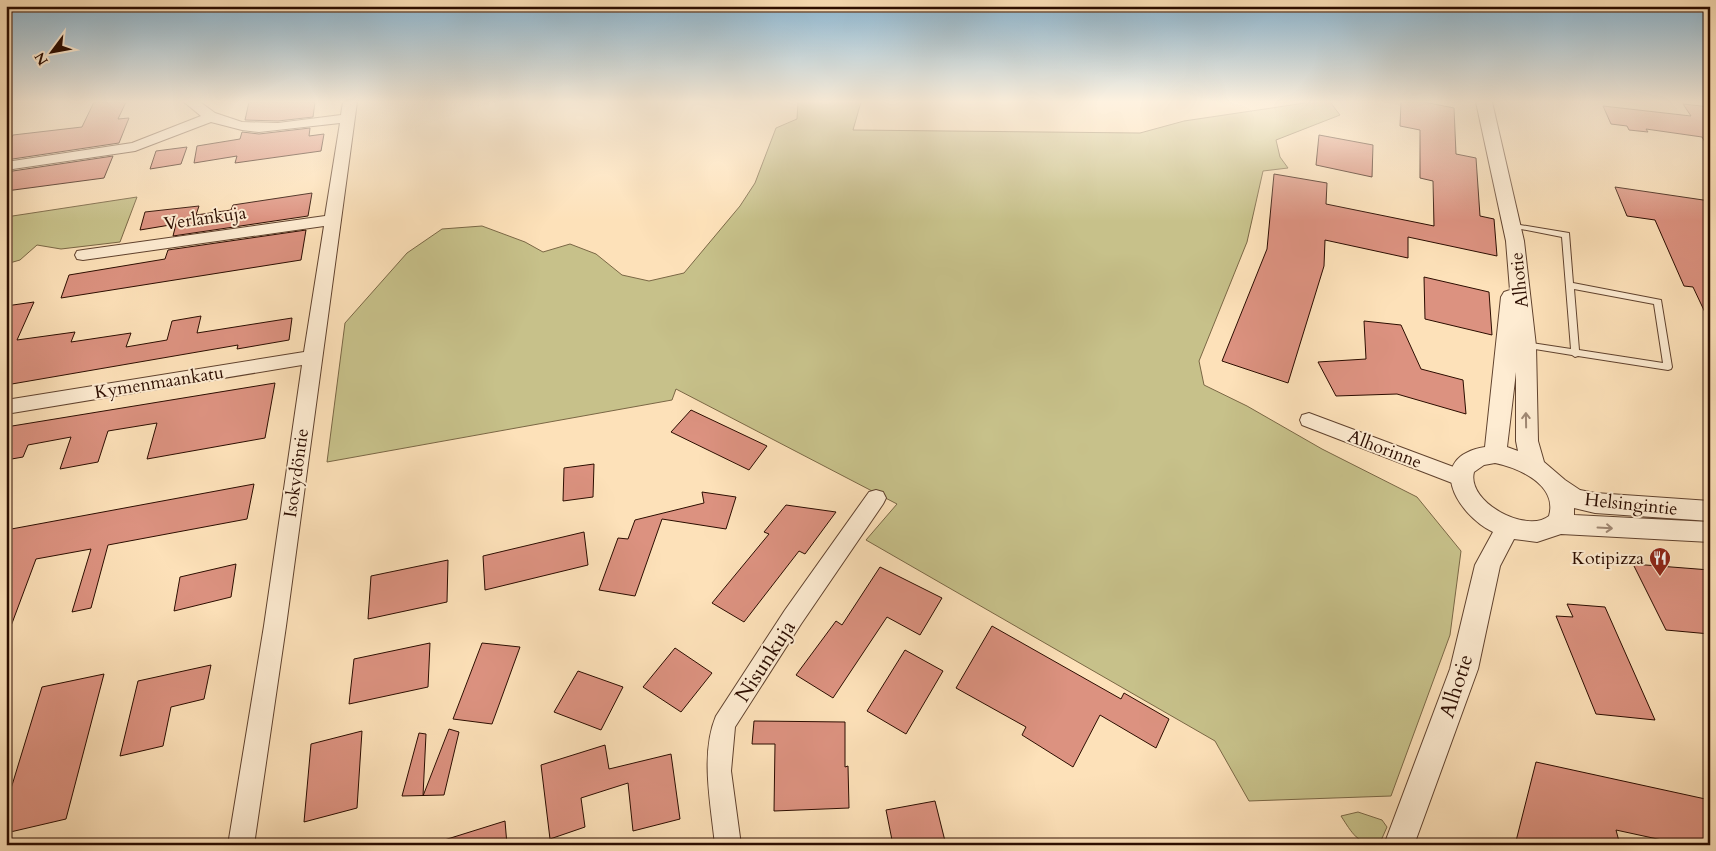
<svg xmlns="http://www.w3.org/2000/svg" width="1716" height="851" viewBox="0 0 1716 851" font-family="Cardo,serif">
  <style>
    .green { fill: #c7c18a; stroke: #7a6745 }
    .building { fill: #dc9280; stroke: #2c0d00 }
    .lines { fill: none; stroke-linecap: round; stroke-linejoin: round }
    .service-casing { stroke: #60422e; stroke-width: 2 }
    .minor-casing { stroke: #60422e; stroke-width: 2 }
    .tertiary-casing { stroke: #60422e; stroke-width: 2 }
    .service { fill: #feecd2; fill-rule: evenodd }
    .minor { fill: #feecd2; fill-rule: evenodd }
    .tertiary { fill: #feecd2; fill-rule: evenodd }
    .oneway { stroke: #a08874 }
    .labels { text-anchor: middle; stroke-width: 4; stroke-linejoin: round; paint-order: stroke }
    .street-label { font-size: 18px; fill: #2c0d00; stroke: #feecd2 }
    .poi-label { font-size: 18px; fill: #2c0d00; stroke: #feecd2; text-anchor: end }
    .near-street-label { font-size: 21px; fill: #2c0d00; stroke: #feecd2 }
  </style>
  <rect width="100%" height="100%" fill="#fde1b9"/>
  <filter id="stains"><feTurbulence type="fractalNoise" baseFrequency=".004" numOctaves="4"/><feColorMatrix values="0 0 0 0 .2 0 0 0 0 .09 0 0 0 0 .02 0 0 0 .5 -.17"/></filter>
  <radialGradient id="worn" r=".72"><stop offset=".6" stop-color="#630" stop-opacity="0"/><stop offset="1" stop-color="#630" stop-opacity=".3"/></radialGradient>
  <g class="green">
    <polygon points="798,102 861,102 853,130 1140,133 1184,121 1312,102 1330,102 1340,115 1276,140 1280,157 1288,168 1263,171 1247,242 1199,361 1204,385 1247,406 1322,449 1417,497 1461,551 1450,635 1391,796 1249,801 1215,741 866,540 897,504 676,389 672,400 327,462 345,323 407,253 442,229 482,226 525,242 543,252 570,244 596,254 622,275 649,281 684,273 740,206 755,183 776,128 797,119"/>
    <polygon points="137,197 120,242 61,249 37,245 20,260 6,264 6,217"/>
    <path d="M1358 812 1382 820 1387 827 1379 845C1358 845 1352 833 1341 816Z"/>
  </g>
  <g class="building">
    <polygon points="94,102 126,102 118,119 129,118 119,143 6,160 6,149 13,135 82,127"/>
    <polygon points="249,102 315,102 313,117 278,121 245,120"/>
    <polygon points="1401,102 1424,102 1454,108 1456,154 1476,158 1480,216 1494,219 1497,256 1408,237 1408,258 1325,240 1324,266 1288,383 1222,361 1267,249 1274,174 1327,183 1326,204 1434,226 1433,181 1420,178 1420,130 1400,126"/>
    <polygon points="1683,104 1710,107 1710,150 1702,137 1646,129 1648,132 1629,130 1627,126 1611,124 1603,106 1691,116"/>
    <polygon points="310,128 309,136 324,134 321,151 235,163 237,156 194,163 197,146 240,139 242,132 259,134"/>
    <polygon points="1319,135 1373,145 1372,177 1316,165"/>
    <polygon points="187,147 181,164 150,169 156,151"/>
    <polygon points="113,156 104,178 6,191 6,172"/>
    <polygon points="1615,187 1710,201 1710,323 1693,287 1684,286 1655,220 1627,216"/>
    <polygon points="312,193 308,216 173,236 176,224 140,230 145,212 199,206 196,215 231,210 233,205"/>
    <polygon points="306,230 301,260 61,298 69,275 165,259 168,250"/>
    <polygon points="1424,277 1489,292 1492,335 1425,319"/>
    <polygon points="34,302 17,340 75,332 71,342 131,333 126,347 167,340 172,321 201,316 197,333 292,318 289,340 237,349 238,345 6,385 6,306"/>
    <polygon points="1364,321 1401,325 1421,369 1463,380 1466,414 1397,394 1336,396 1318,362 1366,359"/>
    <polygon points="275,383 265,438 147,459 157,423 108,431 98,462 60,469 71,437 28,445 23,457 6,460 6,427"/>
    <polygon points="691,410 767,446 749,470 671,432"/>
    <polygon points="594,464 593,497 563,501 564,468"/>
    <polygon points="254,484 247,519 108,545 91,608 72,612 91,549 36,559 8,634 6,634 6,530"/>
    <polygon points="702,492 736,497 726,529 662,519 635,596 599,590 618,538 628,539 635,520 704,503"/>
    <polygon points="786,505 836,512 805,554 799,551 744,622 712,603 769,534 764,532"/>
    <polygon points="584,532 588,565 485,590 483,556"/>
    <polygon points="448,560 447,602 368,619 371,576"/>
    <polygon points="236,564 231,597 174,611 180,577"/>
    <polygon points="1633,564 1710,570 1710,634 1666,630"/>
    <polygon points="880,567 942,598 920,635 887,617 833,698 796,675 836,621 842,625"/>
    <polygon points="1567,604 1605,607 1655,720 1596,714 1556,616 1573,617"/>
    <polygon points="992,626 1121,699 1124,693 1169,719 1156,748 1100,715 1073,767 1022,735 1026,727 956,688"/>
    <polygon points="430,643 428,687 349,704 354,659"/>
    <polygon points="482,643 520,647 492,724 453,719"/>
    <polygon points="675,648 712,673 681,712 643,687"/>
    <polygon points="905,650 943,671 906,734 867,711"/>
    <polygon points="211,665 204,699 171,707 163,746 120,756 138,681"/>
    <polygon points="578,671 623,687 601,730 554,712"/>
    <polygon points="104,674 66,819 6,833 6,805 42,687"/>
    <polygon points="754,721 845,722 845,767 848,766 849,808 774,811 775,744 752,744"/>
    <polygon points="449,729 459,732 444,795 402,796 419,733 426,734 423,796"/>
    <polygon points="362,731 357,808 304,822 311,744"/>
    <polygon points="605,745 609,769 671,754 680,819 633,831 628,783 581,798 585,827 550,839 541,765"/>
    <polygon points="1536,762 1710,800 1710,845 1685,845 1616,830 1620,845 1515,845"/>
    <polygon points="935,801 946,845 893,845 886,810"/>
    <polygon points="505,821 507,845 442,845 441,841"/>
  </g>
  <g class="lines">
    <g class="service-casing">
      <path id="service" d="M1508 223 1569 233 1573 283 1661 300 1672 367 1671 369 1668 370 1578 356 1575 357 1572 355 1522 347 1521 345 1525 342 1571 349 1562 237 1511 227H1508ZM1574 289 1654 304 1663 363 1579 350Z"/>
    </g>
    <g class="minor-casing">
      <g id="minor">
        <polygon points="184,102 200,102 215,113 242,122 278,123 341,115 343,102 357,102 286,626 254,845 228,845 264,626 302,365 6,414 6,400 304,352 324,226 83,260 77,259 75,255 77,251 83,250 325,216 340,123 259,132 242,130 211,122 135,151 6,170 6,162 132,143 201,116"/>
        <polygon points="1309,413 1467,472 1470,478 1467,484 1460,486 1302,425 1300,420 1302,415"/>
        <path d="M876 490 883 492 886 498 883 504 801 624 735 727 731 771 741 845H715C711 805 700 754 716 716L785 610 869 492Z"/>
      </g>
    </g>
    <g class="tertiary-casing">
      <path id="tertiary" d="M1476 102H1492L1524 241 1536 346 1538 441 1544 462 1565 480 1580 490 1595 493 1710 501V521L1595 513 1574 508V515L1710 522V542L1561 534 1537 542 1514 539 1500 566 1478 669 1414 845H1384L1450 669 1475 565 1493 532C1456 514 1424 457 1485 447L1501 297 1504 292 1510 290 1506 241ZM1516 372V441L1518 451 1507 447ZM1495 463C1519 468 1558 485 1549 516 1527 534 1466 502 1474 472L1484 465Z"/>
    </g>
    <use href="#service" class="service"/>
    <use href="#minor" class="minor"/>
    <use href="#tertiary" class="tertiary"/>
  </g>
  <defs><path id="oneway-shaft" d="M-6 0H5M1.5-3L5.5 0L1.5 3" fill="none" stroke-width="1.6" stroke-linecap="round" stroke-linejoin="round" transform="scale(1.25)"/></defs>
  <g class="oneway">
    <use href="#oneway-shaft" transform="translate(1526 420) rotate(-91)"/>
    <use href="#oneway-shaft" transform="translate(1605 528) rotate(3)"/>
  </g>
  <linearGradient id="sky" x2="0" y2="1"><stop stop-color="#8bb7d3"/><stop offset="0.46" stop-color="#fef2e0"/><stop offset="1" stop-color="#fef2e0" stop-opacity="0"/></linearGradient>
  <rect width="1716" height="221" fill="url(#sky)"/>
  <defs>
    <g id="restaurant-pin" transform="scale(1.125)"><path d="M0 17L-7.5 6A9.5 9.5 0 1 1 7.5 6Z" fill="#8f2418" stroke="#feecd2"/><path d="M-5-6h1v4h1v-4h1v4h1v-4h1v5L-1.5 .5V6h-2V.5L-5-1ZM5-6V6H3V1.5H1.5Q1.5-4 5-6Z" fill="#fff"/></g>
  </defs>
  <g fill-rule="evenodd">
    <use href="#restaurant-pin" x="1660" y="558"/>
  </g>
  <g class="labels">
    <g class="street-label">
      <text transform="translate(205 218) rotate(-8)" y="6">Verlankuja</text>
      <text transform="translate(1519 280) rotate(-96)" y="6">Alhotie</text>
      <text transform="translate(159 382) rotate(-9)" y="6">Kymenmaankatu</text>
      <text transform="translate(1385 449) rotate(21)" y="6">Alhorinne</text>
      <text transform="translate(296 473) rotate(-82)" y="6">Isokydöntie</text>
      <text transform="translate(1631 504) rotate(6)" y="6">Helsingintie</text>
    </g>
    <g class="poi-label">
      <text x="1644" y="564">Kotipizza</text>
    </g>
    <g class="near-street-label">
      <text transform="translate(765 661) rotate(-57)" y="7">Nisunkuja</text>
      <text transform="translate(1456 686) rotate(-72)" y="7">Alhotie</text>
    </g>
  </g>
  <rect width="1716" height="851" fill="none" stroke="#fde1b9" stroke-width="25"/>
  <rect x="8" y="8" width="1701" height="836" fill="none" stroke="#2c0d00" stroke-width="2.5"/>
  <rect x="12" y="12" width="1691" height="826" fill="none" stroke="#2c0d00"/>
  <g transform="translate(52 52) rotate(238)" stroke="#feecd2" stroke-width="4" paint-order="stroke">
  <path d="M0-4L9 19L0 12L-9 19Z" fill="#2c0d00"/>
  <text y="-8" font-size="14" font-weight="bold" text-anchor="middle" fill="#2c0d00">N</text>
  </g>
  <rect width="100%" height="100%" filter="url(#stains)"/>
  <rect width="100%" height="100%" fill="url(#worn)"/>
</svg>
